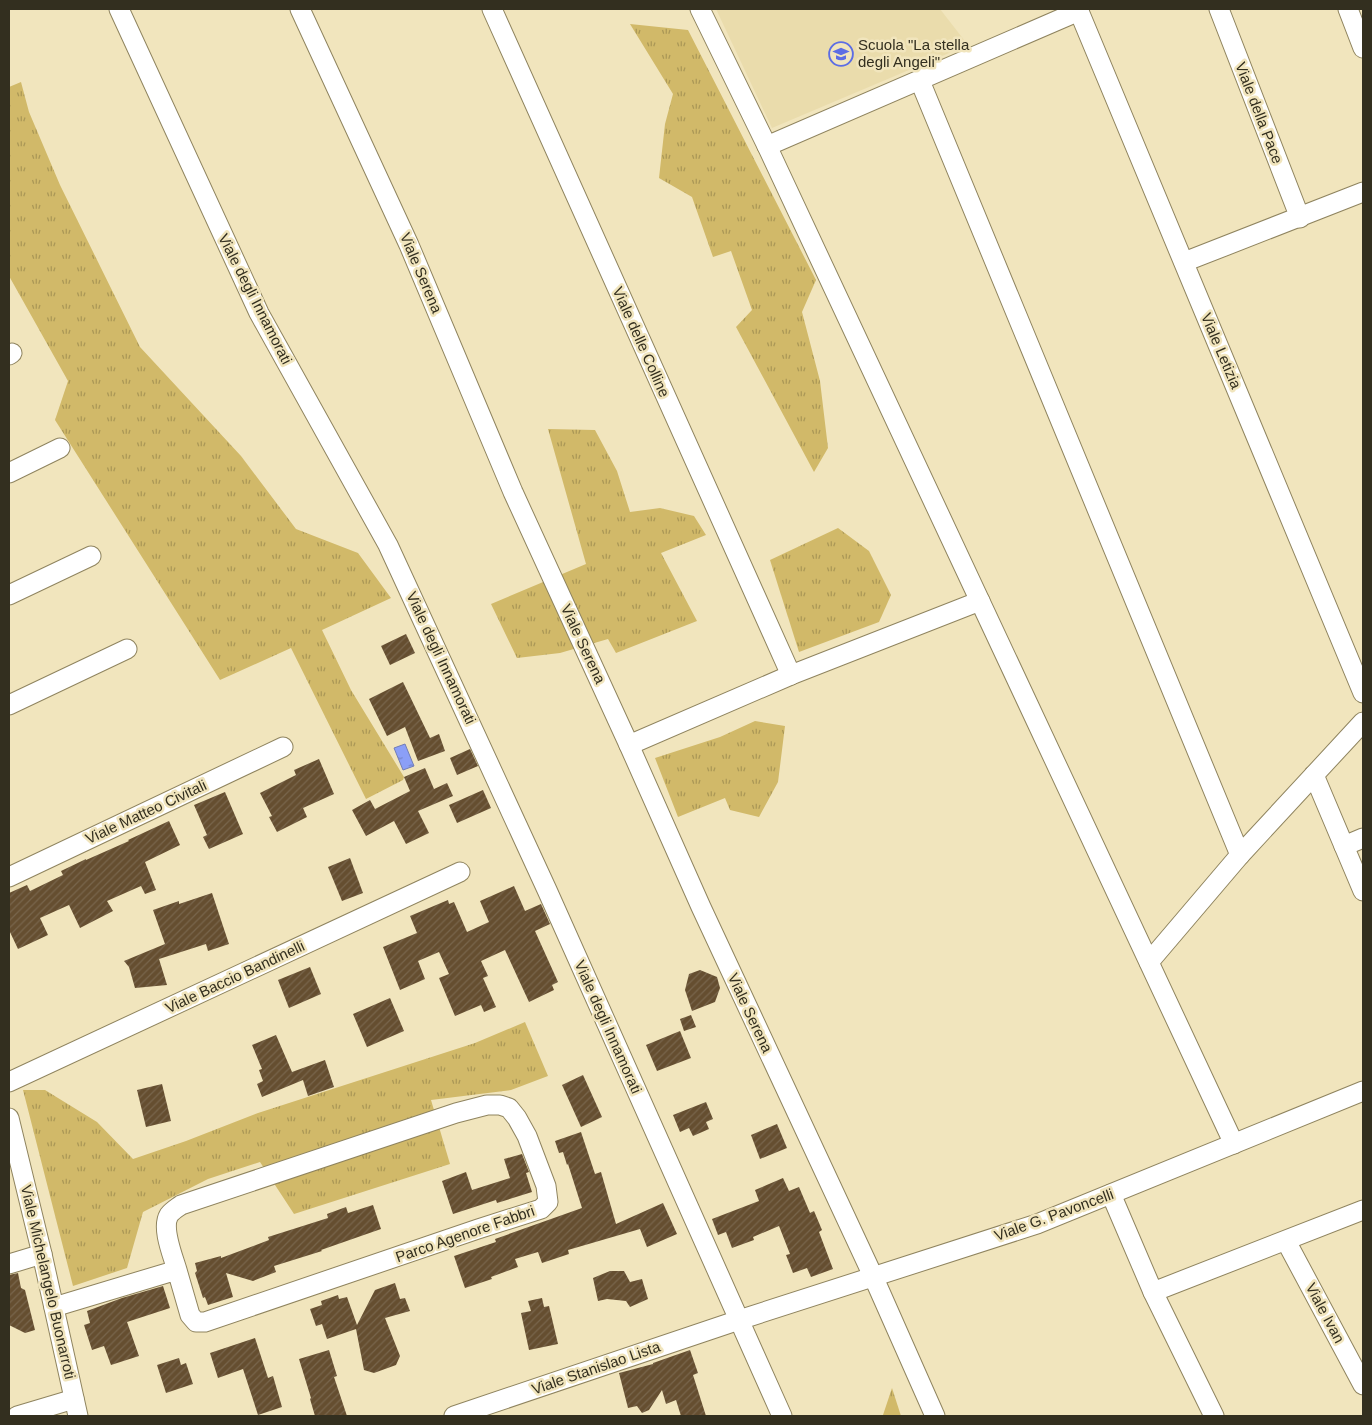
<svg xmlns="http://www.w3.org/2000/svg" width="1372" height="1425" viewBox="0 0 1372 1425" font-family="Arial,sans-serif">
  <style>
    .built { fill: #eadcac }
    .grass { fill: url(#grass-tufts) }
    .water { fill: url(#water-ripples); stroke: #717db6 }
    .building { fill: url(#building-hatch) }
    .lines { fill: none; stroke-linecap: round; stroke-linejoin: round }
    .minor-casing { stroke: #8f845f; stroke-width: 21 }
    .minor { stroke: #fff; stroke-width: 19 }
    .labels { text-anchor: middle; stroke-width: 5; stroke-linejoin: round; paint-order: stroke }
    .poi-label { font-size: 15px; fill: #332f1f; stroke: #f1e5bd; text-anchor: start }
    .street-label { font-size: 15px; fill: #332f1f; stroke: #f1e5bd }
  </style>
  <defs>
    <pattern id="grass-tufts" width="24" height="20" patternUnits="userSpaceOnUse" patternTransform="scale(1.25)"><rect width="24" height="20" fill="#d1b969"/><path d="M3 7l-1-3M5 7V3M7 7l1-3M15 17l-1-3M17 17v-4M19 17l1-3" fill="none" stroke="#aa9756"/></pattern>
    <pattern id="water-ripples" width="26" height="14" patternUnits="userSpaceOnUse" patternTransform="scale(1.25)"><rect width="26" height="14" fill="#8b9ff7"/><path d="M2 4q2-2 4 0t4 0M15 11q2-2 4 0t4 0" fill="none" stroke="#7282c7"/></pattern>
    <pattern id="building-hatch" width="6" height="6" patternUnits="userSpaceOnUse" patternTransform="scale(1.25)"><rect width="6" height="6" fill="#654e30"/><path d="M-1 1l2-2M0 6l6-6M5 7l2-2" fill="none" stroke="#78654c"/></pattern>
  </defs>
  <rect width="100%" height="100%" fill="#f1e5bd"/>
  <polygon class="built" points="716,9 940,9 968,45 772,128"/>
  <g class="grass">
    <polygon points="630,24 688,30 816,280 802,312 820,381 828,448 814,472 736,327 752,310 731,251 713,257 692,197 659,178 665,124 673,94"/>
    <polygon points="21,82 29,112 60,185 140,347 241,456 296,529 358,553 391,598 322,630 351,690 404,777 403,780 366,799 291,648 220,680 55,420 68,381 9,276 9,87"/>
    <polygon points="548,429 595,430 617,471 630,512 660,508 694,516 706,535 661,553 697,621 616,653 608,639 560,653 517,658 491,604 586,564"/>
    <polygon points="838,528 869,551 891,595 879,622 799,652 770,560"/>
    <polygon points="755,721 785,726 778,782 759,817 730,810 725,798 678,817 655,758 720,737"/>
    <polygon points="525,1022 548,1076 511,1090 431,1100 450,1164 294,1214 260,1162 208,1179 143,1212 127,1268 73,1286 23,1090 45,1090 97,1122 133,1159 186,1141 258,1113 475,1043"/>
    <polygon points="892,1388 901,1416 883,1416 883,1415"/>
  </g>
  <polygon class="water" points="405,744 414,766 403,770 394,748"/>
  <g class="building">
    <polygon points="406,634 415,653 390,665 381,646"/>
    <polygon points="403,682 430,738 439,734 445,751 418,761 405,727 387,736 369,699"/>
    <polygon points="470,749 478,766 457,775 450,758"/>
    <polygon points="319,759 334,794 303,808 307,817 277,832 269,817 272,816 260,793 296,775 294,770"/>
    <polygon points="425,768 434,789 447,783 453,796 418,811 429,833 406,844 394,821 366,836 352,810 370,800 375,809 410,791 404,777"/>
    <polygon points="483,790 491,808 457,823 449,805"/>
    <polygon points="225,792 243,834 209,849 203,837 207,835 194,805"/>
    <polygon points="169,821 180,845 145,862 156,890 145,894 141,886 107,901 113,911 80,928 69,905 40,918 48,935 18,949 9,930 9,893 27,885 30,891 63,875 61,871 86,859 86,860 129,841 128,840"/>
    <polygon points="350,858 363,893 342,901 328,867"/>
    <polygon points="514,886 525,911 541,904 550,924 535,931 558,982 552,985 554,990 529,1002 505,950 481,961 488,976 483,978 496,1007 484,1012 481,1005 455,1016 439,978 449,974 439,952 418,961 425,979 400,990 383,947 417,933 410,916 448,900 449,904 454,902 467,932 489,922 480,901"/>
    <polygon points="212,893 229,944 208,951 206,944 159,959 167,985 135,988 129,967 124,961 165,944 153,910 179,901 179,904"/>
    <polygon points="310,967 321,994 289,1008 278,980"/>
    <polygon points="700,970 717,977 720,988 715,1002 692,1011 685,990 689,974"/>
    <polygon points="390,998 404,1031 367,1047 353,1014"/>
    <polygon points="691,1015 696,1027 684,1031 680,1019"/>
    <polygon points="680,1031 691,1058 657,1071 646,1045"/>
    <polygon points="276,1035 292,1072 325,1060 334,1087 308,1096 303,1080 262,1097 257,1084 263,1081 259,1070 262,1069 252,1045"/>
    <polygon points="583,1075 602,1117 581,1127 562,1085"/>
    <polygon points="162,1084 171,1121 146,1127 137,1090"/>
    <polygon points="706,1102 713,1119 706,1122 709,1129 693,1136 689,1128 680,1132 673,1115"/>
    <polygon points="777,1124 787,1148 760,1159 751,1135"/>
    <polygon points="581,1132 595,1174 601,1172 616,1224 663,1203 677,1234 647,1247 640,1229 568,1250 569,1254 542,1263 538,1252 515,1259 518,1267 491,1277 492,1279 465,1288 454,1256 496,1242 495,1239 582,1208 568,1164 567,1165 563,1152 559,1153 555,1141"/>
    <polygon points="522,1154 529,1172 526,1173 532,1192 497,1203 496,1200 453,1214 442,1181 466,1172 472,1190 510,1178 504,1159"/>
    <polygon points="783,1178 789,1191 799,1187 810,1213 814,1211 822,1230 819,1232 833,1269 811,1277 807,1268 793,1273 786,1255 790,1254 779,1226 753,1237 754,1240 732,1248 726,1232 718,1235 712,1219 759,1201 755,1190"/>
    <polygon points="373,1205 381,1229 321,1250 322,1251 274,1266 276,1272 253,1281 226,1273 233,1297 208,1305 205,1297 203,1298 195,1273 197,1271 195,1263 221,1256 221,1258 269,1240 268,1237 328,1218 327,1214 346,1207 348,1213"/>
    <polygon points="610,1271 624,1271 630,1282 642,1279 648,1299 630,1307 626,1301 607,1299 598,1301 593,1278"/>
    <polygon points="18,1273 21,1288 25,1290 35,1330 25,1333 9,1325 9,1275"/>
    <polygon points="395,1283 400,1299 405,1298 410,1311 385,1318 400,1356 396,1365 374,1373 364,1370 356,1329 327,1339 322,1324 316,1326 310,1309 322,1305 321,1301 338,1295 339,1299 347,1297 357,1325 375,1290"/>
    <polygon points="163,1286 170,1308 127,1322 139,1356 111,1365 104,1346 92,1350 84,1325 90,1323 87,1311 122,1298"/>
    <polygon points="542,1298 544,1307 549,1306 558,1344 529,1350 521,1313 531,1311 528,1301"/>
    <polygon points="255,1338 268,1378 273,1376 282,1407 258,1415 243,1369 218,1378 210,1353"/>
    <polygon points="329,1350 337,1376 334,1377 347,1416 315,1416 310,1399 311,1398 299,1359"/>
    <polygon points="690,1350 698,1373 693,1375 706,1416 681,1416 676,1400 666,1404 662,1390 649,1410 642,1413 637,1406 628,1408 619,1373 653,1364 653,1363"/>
    <polygon points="179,1358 181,1365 186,1363 193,1384 166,1393 157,1365"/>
  </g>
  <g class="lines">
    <g class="minor-casing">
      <g id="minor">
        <polyline points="119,9 259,313 388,545 547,890 782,1416"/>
        <polyline points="300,9 409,245 513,492 629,745 701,907 873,1276 935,1416"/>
        <polyline points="492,9 791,675"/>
        <polyline points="700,9 767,146 1234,1144"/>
        <polyline points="1078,9 1363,693"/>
        <polyline points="1219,9 1300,218"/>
        <polyline points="1348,9 1363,48"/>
        <polyline points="920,81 1240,855 1363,722"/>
        <polyline points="767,146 1079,11"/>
        <polyline points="1184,262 1363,192"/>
        <polyline points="9,355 12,353"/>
        <polyline points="9,473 60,448"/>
        <polyline points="9,595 91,556"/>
        <polyline points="9,705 127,649"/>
        <polyline points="629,745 791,675 980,601"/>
        <polyline points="1314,775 1363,891"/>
        <polyline points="1344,846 1363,838"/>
        <polyline points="9,877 283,747"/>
        <polyline points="1149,962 1240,855"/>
        <polyline points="9,1082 460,872"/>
        <polyline points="9,1118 42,1254 78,1416"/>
        <polyline points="1111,1194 1153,1292 1363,1210"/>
        <polyline points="1286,1241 1363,1385"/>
        <polyline points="9,1264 42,1254"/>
        <polyline points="1153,1292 1214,1416"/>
        <path d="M54 1307 177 1270C173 1256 161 1228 169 1215 172 1211 177 1208 181 1205L456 1113 487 1105H500L509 1108 517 1118 527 1136 546 1186 548 1202 541 1209 478 1229 205 1322H196L190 1315 177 1270"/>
        <polyline points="17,1416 74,1399"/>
        <polyline points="454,1416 739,1320 1037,1224 1363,1091"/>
      </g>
    </g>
    <use href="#minor" class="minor"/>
  </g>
  <defs>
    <g id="school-ring" transform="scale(1.25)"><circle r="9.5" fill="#f1e5bd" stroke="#5c6de4" stroke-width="1.5"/><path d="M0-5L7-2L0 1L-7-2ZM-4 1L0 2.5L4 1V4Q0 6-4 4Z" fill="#5c6de4"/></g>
  </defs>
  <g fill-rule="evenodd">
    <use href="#school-ring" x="841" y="54"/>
  </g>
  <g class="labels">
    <g class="poi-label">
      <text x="858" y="50">Scuola "La stella<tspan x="858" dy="17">degli Angeli"</tspan></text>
    </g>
    <g class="street-label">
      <text transform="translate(1259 113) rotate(69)" y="5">Viale della Pace</text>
      <text transform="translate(421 273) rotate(67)" y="5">Viale Serena</text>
      <text transform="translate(255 299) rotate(63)" y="5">Viale degli Innamorati</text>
      <text transform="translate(641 342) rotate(66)" y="5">Viale delle Colline</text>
      <text transform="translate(1221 351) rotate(67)" y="5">Viale Letizia</text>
      <text transform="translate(583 644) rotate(65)" y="5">Viale Serena</text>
      <text transform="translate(441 658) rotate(65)" y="5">Viale degli Innamorati</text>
      <text transform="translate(146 812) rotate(-25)" y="5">Viale Matteo Civitali</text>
      <text transform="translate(235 977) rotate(-25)" y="5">Viale Baccio Bandinelli</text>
      <text transform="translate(750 1013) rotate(65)" y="5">Viale Serena</text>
      <text transform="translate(608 1027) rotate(66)" y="5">Viale degli Innamorati</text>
      <text transform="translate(1054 1215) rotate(-20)" y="5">Viale G. Pavoncelli</text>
      <text transform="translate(465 1234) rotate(-19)" y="5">Parco Agenore Fabbri</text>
      <text transform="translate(48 1282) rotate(77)" y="5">Viale Michelangelo Buonarroti</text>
      <text transform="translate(1325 1313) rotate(62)" y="5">Viale Ivan</text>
      <text transform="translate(596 1368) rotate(-19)" y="5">Viale Stanislao Lista</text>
    </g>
  </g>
  <rect width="1372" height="1425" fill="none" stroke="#332f1f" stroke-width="20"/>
</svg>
